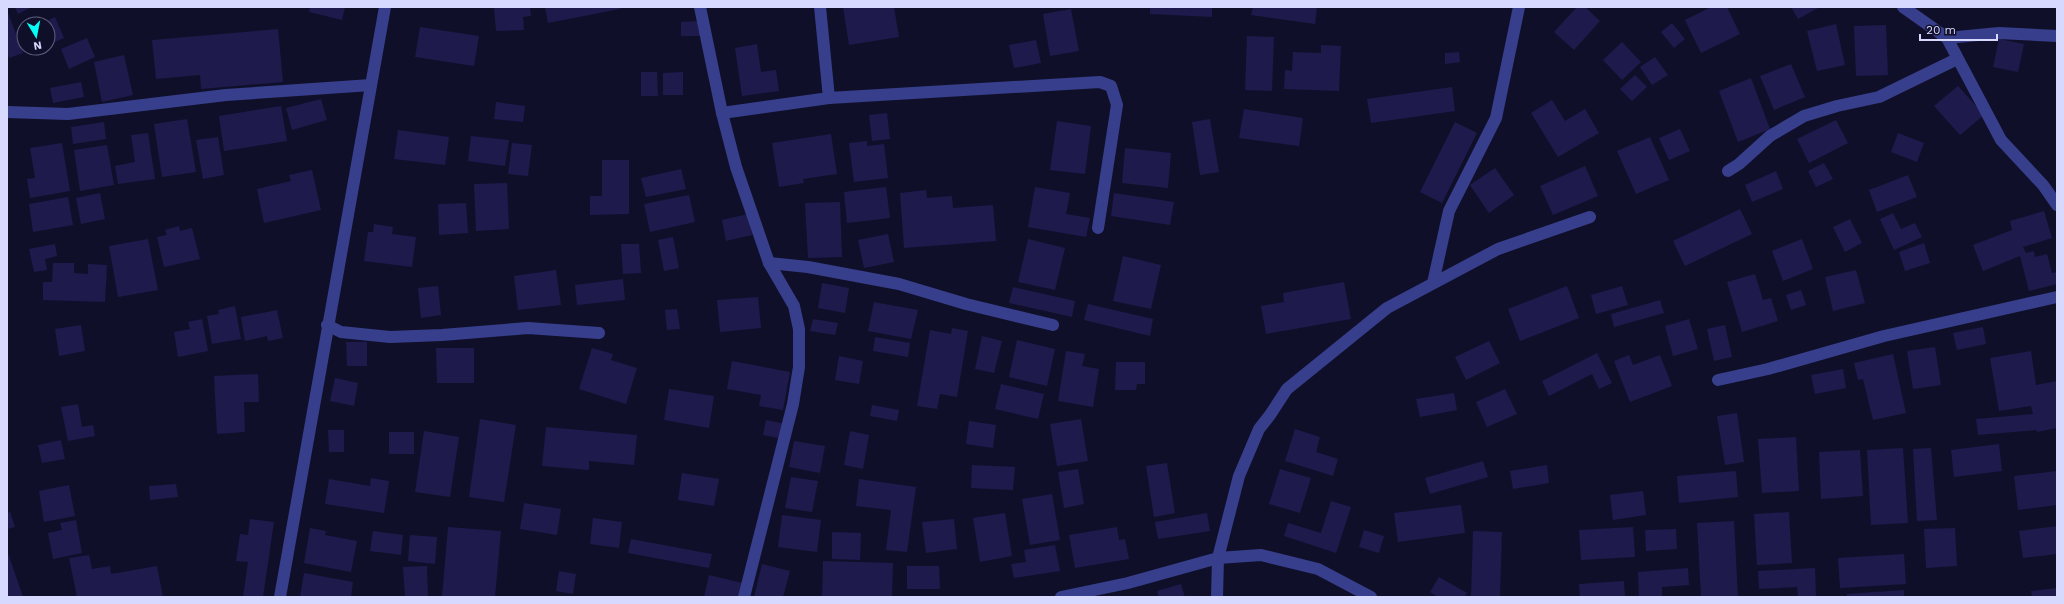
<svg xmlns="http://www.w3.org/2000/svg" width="2064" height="604" viewBox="0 0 2064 604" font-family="'Work Sans',sans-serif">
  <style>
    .building { fill: #1e1a4c }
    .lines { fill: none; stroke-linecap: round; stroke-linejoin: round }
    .minor { stroke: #373f8c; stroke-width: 12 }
  </style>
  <rect width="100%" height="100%" fill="#100f2a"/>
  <g class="building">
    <polygon points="15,7 32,7 18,14"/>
    <polygon points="310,7 345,7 342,20 309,12"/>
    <polygon points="494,7 530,7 531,16 523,17 524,30 496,31"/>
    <polygon points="545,7 620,7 620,9 548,23"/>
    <polygon points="843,7 894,7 899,37 849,45"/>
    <polygon points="1150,7 1212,7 1212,17 1150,14"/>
    <polygon points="1253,7 1317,7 1315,24 1251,15"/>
    <polygon points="1577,7 1585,7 1600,21 1574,50 1554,32"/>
    <polygon points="1711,7 1727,7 1740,34 1701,53 1685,20"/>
    <polygon points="1791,7 1820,7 1798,19"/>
    <polygon points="1071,9 1079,51 1050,56 1043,14"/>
    <polygon points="7,10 23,53 9,58 7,52"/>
    <polygon points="55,17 64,38 48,45 48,24 41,24"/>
    <polygon points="700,21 700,36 681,36 681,22"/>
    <polygon points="1672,23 1685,39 1674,48 1661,32"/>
    <polygon points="1836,24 1845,65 1817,71 1807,31"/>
    <polygon points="1886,25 1888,75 1856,76 1854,26"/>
    <polygon points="420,27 479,36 474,66 415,57"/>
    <polygon points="278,29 283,82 201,89 200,75 156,79 152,40"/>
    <polygon points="1247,36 1274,37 1272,91 1245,90"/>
    <polygon points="87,38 95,57 69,69 61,49"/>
    <polygon points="1999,39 2024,44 2018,72 1993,67"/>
    <polygon points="1036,40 1041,63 1014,68 1009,45"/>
    <polygon points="1622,42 1641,62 1622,80 1603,60"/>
    <polygon points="757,44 761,72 776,70 779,91 742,96 735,48"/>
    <polygon points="1321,45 1341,46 1339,91 1284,89 1285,70 1292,71 1293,52 1321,53"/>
    <polygon points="1459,52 1460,62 1445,64 1445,53"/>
    <polygon points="124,55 133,95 102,102 94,62"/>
    <polygon points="1655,57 1668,75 1652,85 1640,67"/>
    <polygon points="1791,64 1805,97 1774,110 1760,76"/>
    <polygon points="641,72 657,72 658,96 641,96"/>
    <polygon points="683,72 683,95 663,95 663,73"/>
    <polygon points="1635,75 1647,87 1632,101 1620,89"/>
    <polygon points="1751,78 1770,129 1738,142 1719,91"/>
    <polygon points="81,82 84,97 53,103 50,88"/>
    <polygon points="1958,86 1984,115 1960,135 1934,106"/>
    <polygon points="1452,87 1455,111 1371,123 1367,99"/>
    <polygon points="321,99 327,120 292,130 286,108"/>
    <polygon points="1552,100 1565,121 1585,109 1599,133 1558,157 1531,113"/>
    <polygon points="496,102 525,106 523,122 494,119"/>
    <polygon points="281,106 287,141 224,151 219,116"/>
    <polygon points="1244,109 1303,118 1299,146 1239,138"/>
    <polygon points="887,113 890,139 872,141 869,115"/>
    <polygon points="187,119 196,172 162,177 154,124"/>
    <polygon points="1210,119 1219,172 1200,175 1192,122"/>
    <polygon points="1836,120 1848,143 1809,163 1797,139"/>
    <polygon points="1057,121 1091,126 1085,174 1050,170"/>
    <polygon points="104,122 106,139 73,144 71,127"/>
    <polygon points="1455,122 1477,133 1442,203 1420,192"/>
    <polygon points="1680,129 1690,151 1669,160 1659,138"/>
    <polygon points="398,130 449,137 445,165 394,159"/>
    <polygon points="148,133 155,179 118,184 115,166 135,162 131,135"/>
    <polygon points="1898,133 1924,143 1917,162 1891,152"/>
    <polygon points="831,134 837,174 803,179 804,183 779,187 772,143"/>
    <polygon points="471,136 509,140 505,166 468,161"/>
    <polygon points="218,137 224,175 203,179 196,140"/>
    <polygon points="1650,137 1669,180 1636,194 1617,151"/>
    <polygon points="867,141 867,146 884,144 888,178 854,182 849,143"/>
    <polygon points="62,143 70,191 30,198 27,179 35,178 30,148"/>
    <polygon points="512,143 532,145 528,176 508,174"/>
    <polygon points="107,145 114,185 80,191 74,150"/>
    <polygon points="1125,148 1171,153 1168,188 1122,183"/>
    <polygon points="602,160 629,160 629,214 590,215 590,196 602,196"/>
    <polygon points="1824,163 1833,179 1816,187 1808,171"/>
    <polygon points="1585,166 1598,196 1553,215 1540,186"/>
    <polygon points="1495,168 1514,195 1489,213 1470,185"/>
    <polygon points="681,169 686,189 646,197 641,178"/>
    <polygon points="312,170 321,210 264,223 257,189 291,181 289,175"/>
    <polygon points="1776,171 1783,189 1752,202 1745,185"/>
    <polygon points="1908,175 1917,197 1877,212 1869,190"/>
    <polygon points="507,183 509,229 476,231 474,184"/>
    <polygon points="886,187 890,218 847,223 844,192"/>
    <polygon points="1035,187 1070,193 1066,214 1090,218 1086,237 1028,227"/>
    <polygon points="926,190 927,198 952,196 953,208 993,205 996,241 904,248 900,193"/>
    <polygon points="100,193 105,219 81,224 76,198"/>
    <polygon points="1114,193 1174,202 1170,225 1111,216"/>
    <polygon points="689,195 695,222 650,232 644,204"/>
    <polygon points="68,197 73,225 33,232 29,204"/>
    <polygon points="840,202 842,257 808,258 805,203"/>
    <polygon points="466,203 468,233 439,235 438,204"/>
    <polygon points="1740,209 1752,234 1685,266 1673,241"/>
    <polygon points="2044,211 2052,238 2023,247 2026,253 2034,251 2035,257 2047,254 2052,273 2057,272 2057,284 2029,291 2020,256 1983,271 1973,245 2012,230 2010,221"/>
    <polygon points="1893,213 1901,229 1915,223 1922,237 1894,250 1880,219"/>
    <polygon points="748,214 752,235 726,241 722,220"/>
    <polygon points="1850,219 1862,243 1845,252 1833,227"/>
    <polygon points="374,224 393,227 392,234 416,237 412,267 364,261 368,232 373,232"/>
    <polygon points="179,226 180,231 192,228 200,259 164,267 157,237 167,235 165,230"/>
    <polygon points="888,234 894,262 864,268 858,240"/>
    <polygon points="673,237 679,268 664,271 658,240"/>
    <polygon points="148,239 158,290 118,297 109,246"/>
    <polygon points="1028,239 1065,248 1055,290 1018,282"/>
    <polygon points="1802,239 1813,269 1783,281 1772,251"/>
    <polygon points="1924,243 1930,263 1905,271 1899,252"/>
    <polygon points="55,244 57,256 45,259 47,270 34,272 29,249"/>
    <polygon points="621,244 639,244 641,273 623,274"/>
    <polygon points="1123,256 1161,265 1151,309 1113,301"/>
    <polygon points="53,263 74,263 74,273 88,274 88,264 107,265 105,302 43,300 43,282 52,282"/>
    <polygon points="556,270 561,305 518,310 514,276"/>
    <polygon points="1856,270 1865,303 1833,311 1825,277"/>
    <polygon points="1755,274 1763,300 1771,298 1778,321 1742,332 1727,282"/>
    <polygon points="623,279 625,300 577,305 575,285"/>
    <polygon points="1344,282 1351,319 1266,334 1261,306 1284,302 1283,293"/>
    <polygon points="822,283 849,288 845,313 818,308"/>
    <polygon points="438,286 441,315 421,318 418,288"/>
    <polygon points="1567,286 1579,318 1520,341 1508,309"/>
    <polygon points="1622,286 1628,305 1596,314 1591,295"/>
    <polygon points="1013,287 1075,301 1072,317 1009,303"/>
    <polygon points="1801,290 1806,305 1791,310 1786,295"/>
    <polygon points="758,297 761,328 720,332 717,300"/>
    <polygon points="1660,300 1664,313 1614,327 1611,314"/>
    <polygon points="874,302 918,310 911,339 868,331"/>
    <polygon points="1088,304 1153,319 1150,336 1084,320"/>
    <polygon points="235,306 241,339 212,344 207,316 219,314 218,310"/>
    <polygon points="677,309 680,329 667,330 665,310"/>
    <polygon points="277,310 283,338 268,341 267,336 245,341 241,317"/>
    <polygon points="202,319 208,351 178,357 174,332 190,329 188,322"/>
    <polygon points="813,319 838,323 835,335 810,331"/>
    <polygon points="1689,319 1698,349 1673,356 1665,326"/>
    <polygon points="81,325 85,351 59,356 55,329"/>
    <polygon points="1725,325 1732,357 1714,361 1707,329"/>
    <polygon points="1983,327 1986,344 1957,350 1953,333"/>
    <polygon points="952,328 968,331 957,397 940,394 937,409 917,406 930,330 951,334"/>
    <polygon points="982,336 1002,341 994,373 975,369"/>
    <polygon points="875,337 910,343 908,357 873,351"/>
    <polygon points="1017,340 1055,349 1047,386 1009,377"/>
    <polygon points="1489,341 1500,363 1466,380 1455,357"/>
    <polygon points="346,342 367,342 367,366 347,366"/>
    <polygon points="1935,347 1941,385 1913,389 1907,351"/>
    <polygon points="436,348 474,348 474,383 437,383"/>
    <polygon points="592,348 613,354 611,360 637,368 626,404 579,389"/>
    <polygon points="1066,351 1085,354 1082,366 1099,369 1093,407 1058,401"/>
    <polygon points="2031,351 2036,385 2057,381 2057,428 2037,432 2036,430 1978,435 1976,419 2033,414 2031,406 1999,411 1990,358"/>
    <polygon points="1597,353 1612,383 1599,389 1592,374 1549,396 1542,381"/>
    <polygon points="1893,354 1906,413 1873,420 1863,379 1858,380 1854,363"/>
    <polygon points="1629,355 1633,365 1660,355 1672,386 1630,402 1614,361"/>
    <polygon points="839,356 863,361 859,384 835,380"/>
    <polygon points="732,361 790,372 783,410 759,406 761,395 727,389"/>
    <polygon points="1116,362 1145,362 1145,384 1137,384 1136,390 1115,390"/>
    <polygon points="1843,369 1846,388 1815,394 1811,375"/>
    <polygon points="258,374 259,402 244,402 245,432 217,434 214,376"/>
    <polygon points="335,378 358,383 354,406 330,401"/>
    <polygon points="1001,384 1044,394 1038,419 995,409"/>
    <polygon points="669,389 714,396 709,428 664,420"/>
    <polygon points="1505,389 1517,414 1487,427 1476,402"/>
    <polygon points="1454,393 1457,410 1420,417 1416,399"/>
    <polygon points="78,404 82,427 93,425 95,436 68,441 61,407"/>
    <polygon points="872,405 899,410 897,421 870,416"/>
    <polygon points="1737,413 1744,462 1725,465 1717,416"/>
    <polygon points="480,419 516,425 504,502 469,497"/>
    <polygon points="1081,419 1088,461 1057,466 1050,424"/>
    <polygon points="766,420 786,424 783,439 763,435"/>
    <polygon points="969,421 996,425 993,448 966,444"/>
    <polygon points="546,427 637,435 634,465 589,461 589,470 542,466"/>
    <polygon points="1295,429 1320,437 1316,452 1338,459 1333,476 1285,461"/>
    <polygon points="328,430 344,430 344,452 329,452"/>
    <polygon points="424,431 459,437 450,497 415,492"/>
    <polygon points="850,431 869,435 863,469 844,465"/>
    <rect x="389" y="432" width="25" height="22"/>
    <polygon points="1796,437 1799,491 1762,493 1758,439"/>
    <polygon points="61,440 65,459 42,463 38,445"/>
    <polygon points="794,441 825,446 820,473 789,467"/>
    <polygon points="1999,444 2002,471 1954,477 1951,450"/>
    <polygon points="1903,448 1908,523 1871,525 1867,450"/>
    <polygon points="1931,448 1937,520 1917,521 1913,449"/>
    <polygon points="1860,450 1863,496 1821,499 1819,452"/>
    <polygon points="1483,461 1488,477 1430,494 1425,478"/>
    <polygon points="1167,463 1175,513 1154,517 1146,466"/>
    <polygon points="972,465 1015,467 1013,490 971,488"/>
    <polygon points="1547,465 1549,483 1513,489 1510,471"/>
    <polygon points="1078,469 1084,504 1064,508 1058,472"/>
    <polygon points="1280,469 1311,478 1300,513 1269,504"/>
    <polygon points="1736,471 1738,497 1679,503 1677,476"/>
    <polygon points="2057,471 2057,505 2018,510 2014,476"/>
    <polygon points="682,473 719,479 714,506 678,500"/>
    <polygon points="791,477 818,481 812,512 785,508"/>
    <polygon points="371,478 389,481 384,513 325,504 329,479 370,486"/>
    <polygon points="859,479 916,487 907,552 886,550 891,510 856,506"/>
    <polygon points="176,484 178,497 150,500 149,486"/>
    <polygon points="69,485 75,516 44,522 39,491"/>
    <polygon points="1643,491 1646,515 1613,520 1610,495"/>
    <polygon points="1052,494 1060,540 1030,545 1022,499"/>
    <polygon points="1331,501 1351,507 1336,553 1284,536 1288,523 1321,533"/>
    <polygon points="524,503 561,509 557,535 520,529"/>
    <polygon points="1461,505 1465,533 1398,542 1394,513"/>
    <polygon points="10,512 15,527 7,529 7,513"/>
    <polygon points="1789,512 1792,563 1757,565 1754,514"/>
    <polygon points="1005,513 1012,556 980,562 973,518"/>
    <polygon points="1207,513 1210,531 1158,539 1155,522"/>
    <polygon points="782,515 821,520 817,552 778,547"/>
    <polygon points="593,518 622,522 619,548 590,544"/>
    <polygon points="250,519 274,522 263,597 243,597 248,562 236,561 240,534 248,535"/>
    <polygon points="954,519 957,549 926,553 922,522"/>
    <polygon points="76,520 82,553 53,559 48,533 62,530 60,523"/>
    <polygon points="1734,521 1738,597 1701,597 1697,523"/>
    <polygon points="2057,526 2057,554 2023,558 2019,531"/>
    <polygon points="448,527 501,531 495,597 442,597"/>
    <polygon points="1117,527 1119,540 1125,539 1129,559 1075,568 1069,535"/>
    <polygon points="1633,527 1635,557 1581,560 1579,530"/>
    <polygon points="310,528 326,531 325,535 357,541 351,572 304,563"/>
    <polygon points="1955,528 1957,566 1926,568 1924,529"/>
    <polygon points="1676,529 1677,549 1646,551 1645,530"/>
    <polygon points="1364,530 1384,536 1379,553 1359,547"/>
    <polygon points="373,531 403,535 401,555 370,551"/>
    <polygon points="1473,531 1502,532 1500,597 1471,597"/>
    <polygon points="832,532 861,533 860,560 832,559"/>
    <polygon points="410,535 437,537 435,564 408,561"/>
    <polygon points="631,539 712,554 709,568 628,553"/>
    <polygon points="1055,545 1060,571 1014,578 1011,564 1026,562 1024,550"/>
    <polygon points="7,550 23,597 7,597"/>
    <polygon points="1904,554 1906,584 1840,588 1838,558"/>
    <polygon points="89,555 92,569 110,566 111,574 157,566 163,597 77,597 69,558"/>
    <polygon points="823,561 893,563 892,597 822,597"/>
    <polygon points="762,564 790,571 783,597 754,597"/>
    <polygon points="427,566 428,597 405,597 403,567"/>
    <polygon points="907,566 939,566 940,589 907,589"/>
    <polygon points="1688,568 1689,585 1662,587 1662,597 1639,597 1638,572"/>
    <polygon points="1815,568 1816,597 1798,597 1797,587 1759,589 1758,571"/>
    <polygon points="559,571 576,574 573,594 556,591"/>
    <polygon points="304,573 353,582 351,597 300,597"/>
    <polygon points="709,575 742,583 738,597 704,597"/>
    <polygon points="1439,577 1467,593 1464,597 1438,597 1430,592"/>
    <polygon points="1624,581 1625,597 1580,597 1579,584"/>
    <polygon points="1181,584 1185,597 1159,597 1157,591"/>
    <polygon points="2057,588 2057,597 2032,597 2031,591"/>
    <polygon points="1904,590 1904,597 1847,597 1847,594"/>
  </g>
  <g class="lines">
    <g class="minor">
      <polyline points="700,7 722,113 736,167 769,263 794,306 799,329 799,367 793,404 744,597"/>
      <polyline points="1903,7 1947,38 2001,140 2043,185 2057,205"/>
      <polyline points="1947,38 1999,33 2057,36"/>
      <polyline points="829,98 1100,82 1111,86 1117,105 1098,228"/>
      <polyline points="7,112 68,114 226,95 371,85"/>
      <polyline points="722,113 829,98 820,7"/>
      <polyline points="1728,171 1739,164 1770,136 1804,116 1837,106 1879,97 1957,59"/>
      <polyline points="769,263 808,267 899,284 966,304 1053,325"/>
      <polyline points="1433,283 1449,211 1496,118 1519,7"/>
      <polyline points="327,325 341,332 390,337 442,335 528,328 599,333"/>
      <polyline points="1718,380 1768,369 1884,336 2057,297"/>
      <polyline points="280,597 385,7"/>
      <polyline points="1061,597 1128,583 1218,558 1261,555 1318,569 1371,597"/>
      <polyline points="1217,597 1218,558 1239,476 1259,429 1270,415 1287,389 1387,308 1498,249 1590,217"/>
    </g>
  </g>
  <rect width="2064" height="604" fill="none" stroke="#d8d9ff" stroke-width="16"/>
  <g transform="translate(36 36) rotate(170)"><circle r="19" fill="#100f2a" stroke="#60607f"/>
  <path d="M0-3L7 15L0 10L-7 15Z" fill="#04fff8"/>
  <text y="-6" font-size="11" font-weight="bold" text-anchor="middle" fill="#d8d9ff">N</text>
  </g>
  <path d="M1920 34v6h77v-6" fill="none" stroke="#d8d9ff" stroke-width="2"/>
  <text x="1926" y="34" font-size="12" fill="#d8d9ff" stroke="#100f2a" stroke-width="3" paint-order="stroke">20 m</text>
</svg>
